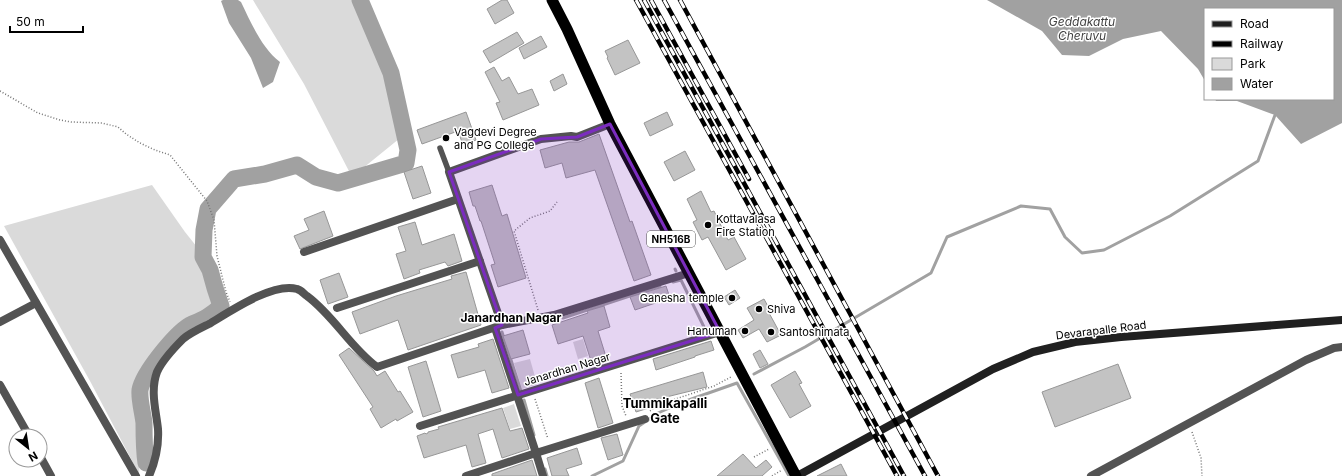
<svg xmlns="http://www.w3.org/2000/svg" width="1342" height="476" viewBox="0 0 1342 476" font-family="Inter,sans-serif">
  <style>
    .green { fill: #dadada }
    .water { fill: #a1a1a1 }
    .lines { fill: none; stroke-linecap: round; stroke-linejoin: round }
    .stream { stroke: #a1a1a1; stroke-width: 3 }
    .river { stroke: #a1a1a1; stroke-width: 17 }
    .building { fill: #c3c3c3; stroke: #979797 }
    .path { stroke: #757575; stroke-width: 1.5; stroke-dasharray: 1 2; stroke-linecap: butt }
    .service { stroke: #535353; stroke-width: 5.5 }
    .minor { stroke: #535353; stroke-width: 8 }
    .tertiary { stroke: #535353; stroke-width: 8 }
    .secondary { stroke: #202020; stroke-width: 8 }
    .trunk { stroke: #000; stroke-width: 11 }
    .rail-casing { stroke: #000; stroke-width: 4.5 }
    .rail { stroke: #fff; stroke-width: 3; stroke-dasharray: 9; stroke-linecap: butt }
    .marked { fill: #7b2cbf; fill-opacity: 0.2; stroke: #7b2cbf; stroke-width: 3; stroke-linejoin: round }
    .poi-dot { fill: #000; stroke: #fff; stroke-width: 1.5 }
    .labels { text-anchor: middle; stroke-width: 3; stroke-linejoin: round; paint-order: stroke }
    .shield { fill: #fff; stroke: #4c4c4c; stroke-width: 1 }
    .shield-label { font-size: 10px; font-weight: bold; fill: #000 }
    .poi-label { font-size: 11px; fill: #000; stroke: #fff; text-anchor: start }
    .street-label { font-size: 11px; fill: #000; stroke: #fff }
    .water-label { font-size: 12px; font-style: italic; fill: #424242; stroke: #fff }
    .neighbourhood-label { font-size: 12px; font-weight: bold; fill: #000; stroke: #fff }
    .quarter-label { font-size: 13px; font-weight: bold; fill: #000; stroke: #fff }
  </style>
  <rect width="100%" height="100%" fill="#fff"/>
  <g class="green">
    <polygon points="253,0 363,0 410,130 352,177 304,84"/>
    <polygon points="152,185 185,232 213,267 229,306 187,323 170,339 154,357 146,370 136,393 142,435 139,474 90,381 4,226"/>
    <polygon points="583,339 588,356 578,359 573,342"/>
    <polygon points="530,359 537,384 522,389 514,363"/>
    <polygon points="514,404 521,426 510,429 503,408"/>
  </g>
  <g class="water">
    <path d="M223 0H238L241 2C251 23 262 48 280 62L273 82 263 88 251 58 229 23 221 1Z"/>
    <polygon points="987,0 1342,0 1342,123 1301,144 1275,115 1237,101 1216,101 1215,99 1333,99 1333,9 1205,9 1205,81 1198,69 1161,31 1123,39 1089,56 1062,55 1042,31"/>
  </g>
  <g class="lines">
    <g class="stream">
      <polyline points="675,269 676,271"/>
      <polyline points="673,282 681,280 704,327"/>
      <polyline points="563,318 660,286"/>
      <polyline points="502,332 521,391"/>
      <polyline points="754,374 805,347 931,273 947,237 1021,206 1050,209 1065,237 1082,253 1104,250 1170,216 1258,161 1275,115"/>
      <polyline points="524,400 534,435"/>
      <polyline points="545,469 547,476"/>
      <polyline points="592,476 623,461 639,426 658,413 683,402 737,383 789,476"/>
    </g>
    <path class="river" d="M146 463C144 450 144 437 144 423 143 413 139 400 140 390 143 373 175 334 190 325 195 322 202 321 207 317 212 314 217 310 221 306L215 288 210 270 203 257 204 230 208 209 234 179 265 174 297 165 316 177 338 183 406 163 408 150 391 73 360 0"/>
  </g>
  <g class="building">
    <polygon points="502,0 507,0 514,13 495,24 487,9"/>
    <polygon points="517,32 524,43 490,63 483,51"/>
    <polygon points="541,36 547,47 524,59 519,48"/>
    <polygon points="628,40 640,63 615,75 607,58 608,57 605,51"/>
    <polygon points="494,67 502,81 509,77 518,94 532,89 539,105 503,120 496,103 500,102 485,72"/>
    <polygon points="563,74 567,84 554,91 550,81"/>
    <polygon points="466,112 476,140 463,145 458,131 422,144 417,130"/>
    <polygon points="667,112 673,125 650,136 644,123"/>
    <polygon points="599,134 630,222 632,221 651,275 634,281 595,170 566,178 562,163 545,168 540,150 569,142 579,142"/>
    <polygon points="685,151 695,170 674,181 664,162"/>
    <polygon points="422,166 431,193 413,199 404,172"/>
    <polygon points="492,185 502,216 507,214 526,278 498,287 491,265 495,264 481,221 480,221 475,206 473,206 469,192"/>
    <polygon points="701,191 711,212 714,211 728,240 734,237 746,259 726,270 708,237 702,240 693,222 697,220 687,199"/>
    <polygon points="324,211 333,236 300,249 294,236 309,230 304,219"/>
    <polygon points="415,222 422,245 454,234 462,261 448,266 445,262 419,270 420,273 404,279 396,254 406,251 398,227"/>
    <polygon points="466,272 481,325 408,350 398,320 360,334 352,312 396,296 452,279 451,276"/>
    <polygon points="339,273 348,297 328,304 320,280"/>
    <polygon points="666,286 670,298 635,310 630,297"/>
    <polygon points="735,290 740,298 729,305 724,297"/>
    <polygon points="764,299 770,310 768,311 781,335 767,342 759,329 743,338 738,330 754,320 747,308"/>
    <polygon points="604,306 610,327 598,331 607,360 592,364 583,336 558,344 552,325 588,313 587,311"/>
    <polygon points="523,330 530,354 511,359 503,336"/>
    <polygon points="493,339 509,388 492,393 485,370 458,378 451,355 479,347 478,344"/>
    <polygon points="711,341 714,350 695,356 695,357 656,370 653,359"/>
    <polygon points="349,348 374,371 377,376 385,371 398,392 400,391 413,412 397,421 396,419 381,428 370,409 373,407 339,355"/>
    <polygon points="760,350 768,364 760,368 753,354"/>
    <polygon points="426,361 441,411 423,417 408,367"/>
    <polygon points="1118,364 1131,398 1055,427 1042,392"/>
    <polygon points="795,371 802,383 799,384 811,406 790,418 771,385"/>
    <polygon points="703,372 707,387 650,401 652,407 636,412 630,394"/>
    <polygon points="599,378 613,423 598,428 585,383"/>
    <polygon points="502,408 510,431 522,428 529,449 502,458 493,429 478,434 486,463 472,467 466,445 424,458 417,436 425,433 426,434 428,433 428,432 439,429 438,427"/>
    <polygon points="617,434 623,455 608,460 601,438"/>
    <polygon points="577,448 582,464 566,469 569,476 552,476 547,458"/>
    <polygon points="743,454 756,468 766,460 772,467 762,476 717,476"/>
    <polygon points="532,460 537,476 492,476 492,474"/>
    <polygon points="841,464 847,476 817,476"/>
  </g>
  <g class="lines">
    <g class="path">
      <polyline points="0,91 38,113 60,120 71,122 102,123 118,127 126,134 140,143 155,150 170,155 207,201 214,220 217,256 226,292 230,302"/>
      <polyline points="538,310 514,231 530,218 550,211 557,202"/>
      <polyline points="621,373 622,406 626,416"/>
      <polyline points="535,399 548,439"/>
      <polyline points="650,411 658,405 714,386 731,377"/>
      <polyline points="1192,432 1201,458 1202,476"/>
      <polyline points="754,457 769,449"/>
      <polyline points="772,476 782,470"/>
    </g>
    <polyline class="service" points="440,148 449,172"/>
    <g class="minor">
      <polyline points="0,240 136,476"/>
      <polyline points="304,252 458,199"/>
      <polyline points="337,308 480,261"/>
      <polyline points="0,322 36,303"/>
      <polyline points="502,325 449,172 541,139 571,136 577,137 610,124"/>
      <polyline points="495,328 536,453 645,419"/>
      <polyline points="0,385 29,436"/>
      <polyline points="420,426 720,332"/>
      <polyline points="40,456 51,476"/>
      <polyline points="466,476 536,453 543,476"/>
    </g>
    <g class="tertiary">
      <path d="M149 476C156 460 159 446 158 429 156 410 150 391 157 372 162 361 174 348 183 339 190 333 201 328 209 324 229 312 273 282 297 289 301 290 304 294 307 296 334 316 350 347 377 367L502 325 554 315 689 273"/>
      <polyline points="1091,476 1306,360 1334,348 1342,347"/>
    </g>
    <polyline class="secondary" points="797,476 993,369 1033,352 1075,342 1121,337 1342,320"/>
    <polyline class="trunk" points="552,0 567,29 610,124 796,476"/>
    <g class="rail-casing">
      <g id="rail">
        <polyline points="636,0 897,476"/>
        <polyline points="644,0 904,476"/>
        <polyline points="651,0 749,179"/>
        <polyline points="664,0 925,476"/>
        <polyline points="680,0 938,476"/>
      </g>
    </g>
    <use href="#rail" class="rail"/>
  </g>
  <path class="marked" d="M610 124 720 332 518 395 495 328 502 325 449 172 541 139 577 137Z"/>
  <g class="poi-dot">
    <circle cx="446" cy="138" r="4"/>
    <circle cx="708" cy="225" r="4"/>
    <circle cx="732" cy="298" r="4"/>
    <circle cx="759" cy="309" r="4"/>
    <circle cx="745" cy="331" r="4"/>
    <circle cx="771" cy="332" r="4"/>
  </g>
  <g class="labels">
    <rect class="shield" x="647" y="231" width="48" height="16" rx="3"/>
    <g class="shield-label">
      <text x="671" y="243">NH516B</text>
    </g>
    <g class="poi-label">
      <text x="454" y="136">Vagdevi Degree<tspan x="454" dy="13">and PG College</tspan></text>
      <text x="716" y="223">Kottavalasa<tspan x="716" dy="13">Fire Station</tspan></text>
      <text x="724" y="302" text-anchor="end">Ganesha temple</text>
      <text x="767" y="313">Shiva</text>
      <text x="737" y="335" text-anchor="end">Hanuman</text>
      <text x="779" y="336">Santoshimata</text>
    </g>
    <g class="street-label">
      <text transform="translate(1101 330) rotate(-7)" y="4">Devarapalle Road</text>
      <text transform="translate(567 369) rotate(-17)" y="4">Janardhan Nagar</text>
    </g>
    <g class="water-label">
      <text x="1082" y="26">Geddakattu<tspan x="1082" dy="14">Cheruvu</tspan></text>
    </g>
    <g class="neighbourhood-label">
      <text x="511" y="322">Janardhan Nagar</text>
    </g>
    <g class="quarter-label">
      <text x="665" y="408">Tummikapalli<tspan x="665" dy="15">Gate</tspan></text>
    </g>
  </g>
  <rect x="1204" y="8" width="130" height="92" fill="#ffffff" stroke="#999999"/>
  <rect x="1212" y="21" width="20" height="6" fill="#202020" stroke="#999999"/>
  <text x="1240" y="28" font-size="12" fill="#000000">Road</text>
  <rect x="1212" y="41" width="20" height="6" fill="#000000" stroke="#999999"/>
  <text x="1240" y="48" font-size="12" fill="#000000">Railway</text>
  <rect x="1212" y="58" width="20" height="12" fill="#dadada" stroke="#999999"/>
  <text x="1240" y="68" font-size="12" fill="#000000">Park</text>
  <rect x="1212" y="78" width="20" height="12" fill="#a1a1a1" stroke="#999999"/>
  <text x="1240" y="88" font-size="12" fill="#000000">Water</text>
  <g transform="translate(28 448) rotate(150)"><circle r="19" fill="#ffffff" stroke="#999999"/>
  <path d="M0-3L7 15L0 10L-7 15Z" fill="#000000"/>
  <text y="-6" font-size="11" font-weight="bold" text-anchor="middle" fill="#000000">N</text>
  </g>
  <path d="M10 26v6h73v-6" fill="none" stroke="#000000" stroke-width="2"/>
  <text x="16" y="26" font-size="12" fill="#000000" stroke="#ffffff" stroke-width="3" paint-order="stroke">50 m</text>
</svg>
